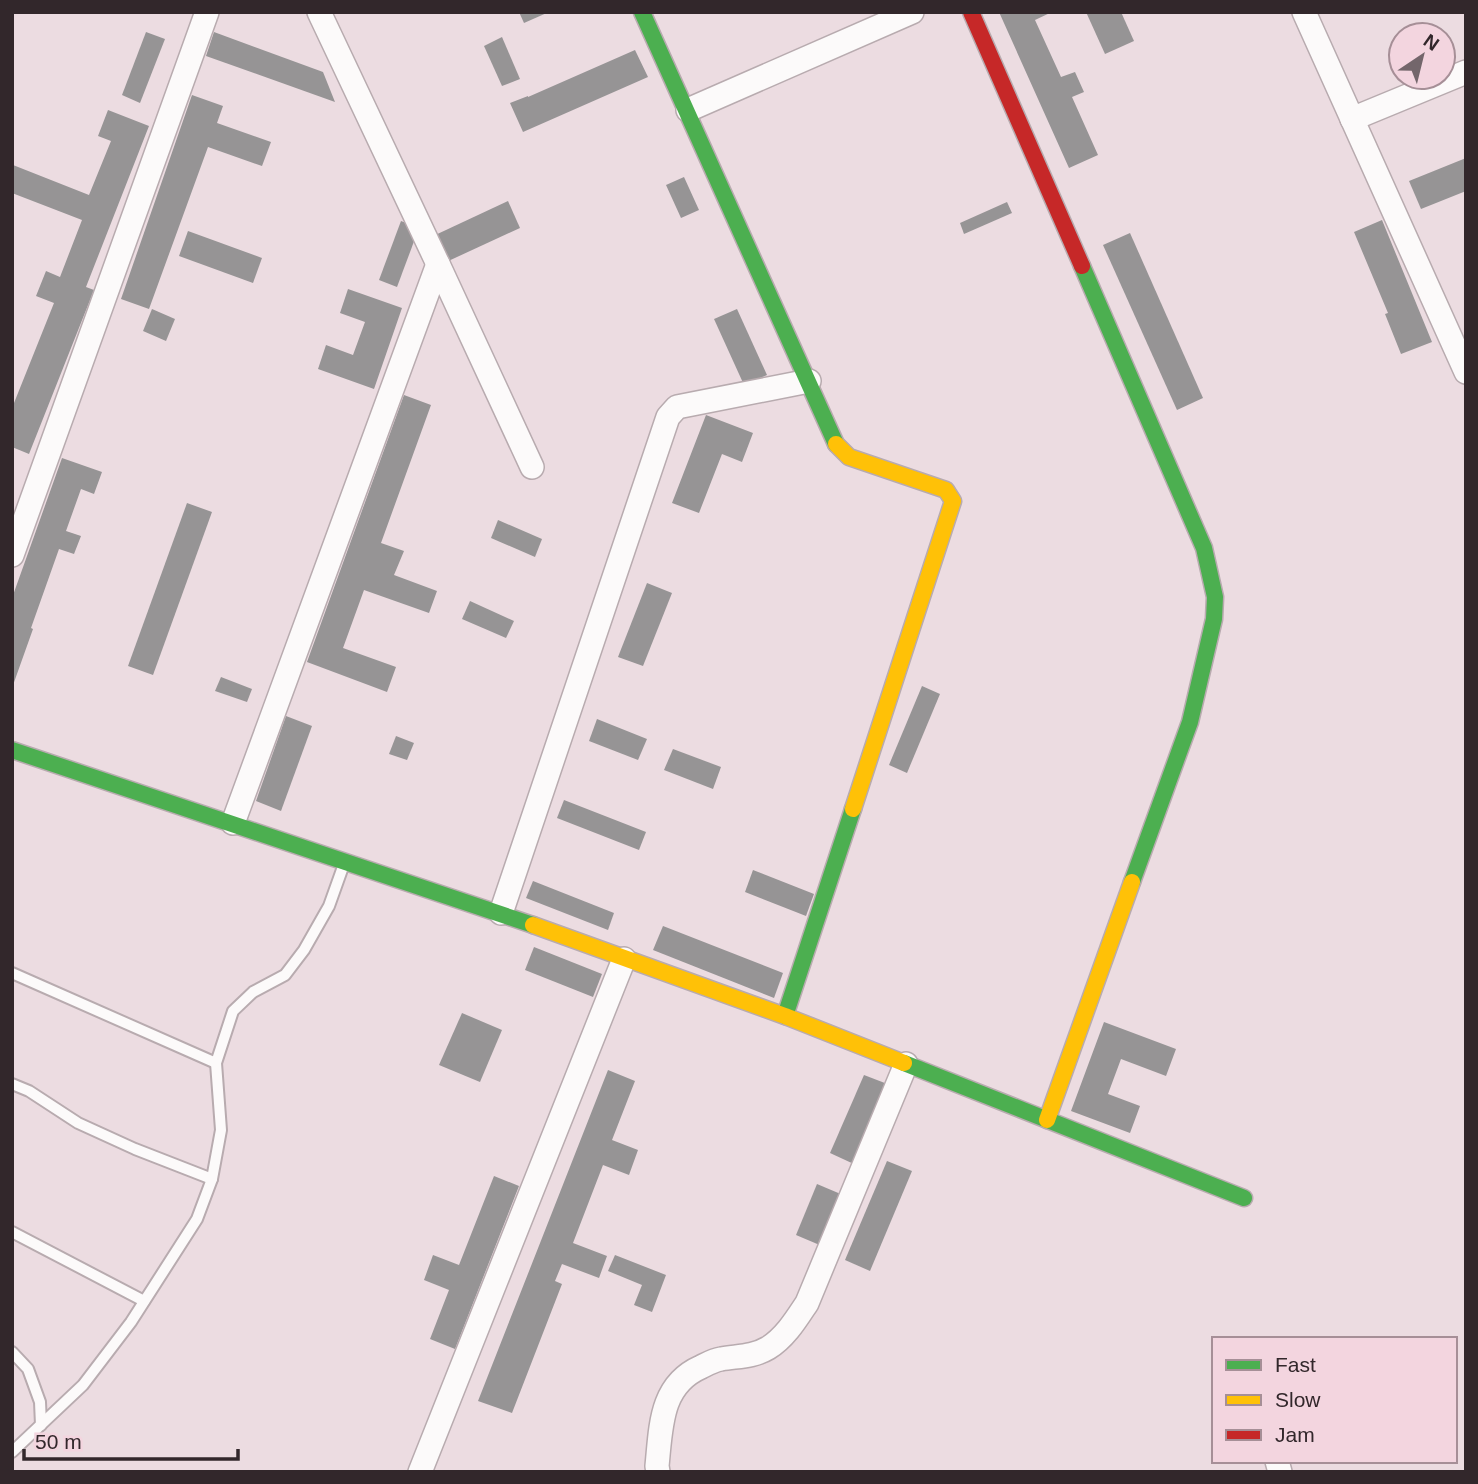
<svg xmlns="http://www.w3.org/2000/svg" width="1478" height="1484" viewBox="0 0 1478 1484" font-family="Helvetica,sans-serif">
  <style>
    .building { fill: #969495 }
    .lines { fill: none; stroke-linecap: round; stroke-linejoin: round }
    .lane-casing { stroke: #b8abaf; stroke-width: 14 }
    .street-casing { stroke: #b8abaf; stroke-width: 26 }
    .fast-casing { stroke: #b8abaf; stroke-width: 19 }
    .slow-casing { stroke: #b8abaf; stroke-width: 19 }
    .jam-casing { stroke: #b8abaf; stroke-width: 19 }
    .lane { stroke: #fcfafa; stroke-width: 10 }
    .street { stroke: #fcfafa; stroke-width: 23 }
    .fast { stroke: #4caf50; stroke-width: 16 }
    .slow { stroke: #ffc107; stroke-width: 16 }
    .jam { stroke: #c62828; stroke-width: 16 }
  </style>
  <rect width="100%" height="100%" fill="#ecdce1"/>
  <g class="building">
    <polygon points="519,12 549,12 524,23"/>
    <polygon points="999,12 1052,12 1035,20 1061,77 1075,72 1084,92 1072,97 1098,155 1069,168"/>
    <polygon points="1086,12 1121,12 1134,41 1105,54"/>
    <polygon points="146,32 165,39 140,103 122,95"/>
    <polygon points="214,32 323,72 335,102 206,56"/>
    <polygon points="502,37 520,79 502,86 484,46"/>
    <polygon points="635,50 648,77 523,132 510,103 528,96 528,97"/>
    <polygon points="192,95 223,106 217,123 271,142 262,166 208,147 149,309 121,299"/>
    <polygon points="108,110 149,126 86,287 94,290 29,454 12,447 12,408 54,303 36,296 46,271 60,277 82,220 12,193 12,168 13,165 89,195 111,141 98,136"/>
    <polygon points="1466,158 1466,191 1421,209 1409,181"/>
    <polygon points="684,177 699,210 681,218 666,185"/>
    <polygon points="508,201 520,228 444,263 431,237"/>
    <polygon points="1007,202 1012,213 964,234 960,223"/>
    <polygon points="1382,220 1432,342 1401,354 1385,314 1388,313 1354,232"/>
    <polygon points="401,221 419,228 397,287 379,280"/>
    <polygon points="188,231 262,258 253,283 179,256"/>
    <polygon points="1130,233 1203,398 1177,410 1103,245"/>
    <polygon points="348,289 402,308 374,389 318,369 326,345 353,355 365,322 340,313"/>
    <polygon points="152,309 175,319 166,341 143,331"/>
    <polygon points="737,309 767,375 744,385 714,319"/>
    <polygon points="404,395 431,405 381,543 404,551 394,575 437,591 429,613 364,590 343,648 396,667 387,692 307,662"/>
    <polygon points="706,415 753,433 742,462 722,454 699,513 672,503"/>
    <polygon points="62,458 102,472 94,494 81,489 66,531 81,536 74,554 59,549 31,628 33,629 12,688 12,598"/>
    <polygon points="187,503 212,512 153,675 128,666"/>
    <polygon points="498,520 542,539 535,557 491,538"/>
    <polygon points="647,583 672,593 643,666 618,657"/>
    <polygon points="470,601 514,621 506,638 462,619"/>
    <polygon points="221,677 252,689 247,702 215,691"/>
    <polygon points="922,686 940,694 907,773 889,765"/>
    <polygon points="286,716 312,726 281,811 256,801"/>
    <polygon points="597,719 647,739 638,760 589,741"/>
    <polygon points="396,736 414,743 407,760 389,754"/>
    <polygon points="673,749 721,767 713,789 664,770"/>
    <polygon points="564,800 646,832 639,850 557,818"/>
    <polygon points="753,870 814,894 806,916 745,892"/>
    <polygon points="533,881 614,913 608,930 526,898"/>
    <polygon points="663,926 783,973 774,998 653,950"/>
    <polygon points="534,947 602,974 593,997 525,970"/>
    <polygon points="462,1013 502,1030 480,1082 439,1065"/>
    <polygon points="1104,1022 1176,1049 1166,1076 1121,1059 1108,1094 1140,1106 1130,1133 1071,1111"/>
    <polygon points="608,1070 635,1081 612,1140 638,1150 629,1175 603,1165 573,1243 607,1256 599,1278 562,1264 555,1281 562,1284 512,1413 478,1401"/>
    <polygon points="864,1075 890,1085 856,1165 830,1153"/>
    <polygon points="887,1161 912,1171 870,1271 845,1260"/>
    <polygon points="494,1176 519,1186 455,1349 430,1339 449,1290 424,1280 433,1255 459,1265"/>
    <polygon points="817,1184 843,1195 822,1246 796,1235"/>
    <polygon points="615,1255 666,1275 652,1312 634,1305 642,1285 608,1271"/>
  </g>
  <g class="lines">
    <g class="lane-casing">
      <g id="lane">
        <polyline points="12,973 216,1063"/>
        <polyline points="12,1084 29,1091 78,1123 135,1149 212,1179"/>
        <polyline points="12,1232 144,1301"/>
        <polyline points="12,1352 28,1369 40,1402 41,1425"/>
        <polyline points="12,1452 83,1385 131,1322 197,1219 212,1179 221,1130 216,1063 233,1011 253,992 285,975 304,950 329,906 344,864"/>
      </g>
    </g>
    <g class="street-casing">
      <g id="street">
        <polyline points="319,12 438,264 532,467"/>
        <polyline points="1304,12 1466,372"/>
        <polyline points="688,110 912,12"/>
        <polyline points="1352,119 1466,72"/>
        <polyline points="12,555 207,12"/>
        <polyline points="233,823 438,264"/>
        <polyline points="501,913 668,417 677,407 809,381"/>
        <polyline points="1277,1461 1280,1472"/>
        <polyline points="420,1472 624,959"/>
        <path d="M658 1472 657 1466C661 1427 660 1385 701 1367 707 1364 714 1360 721 1359 738 1356 753 1357 768 1348 785 1338 797 1318 807 1303L906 1064"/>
      </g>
    </g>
    <g class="fast-casing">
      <g id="fast">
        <polyline points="642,12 836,444"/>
        <polyline points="1082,266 1204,548 1215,597 1214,619 1190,722 1132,882"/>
        <polyline points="12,750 533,925"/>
        <polyline points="785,1016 853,809"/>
        <polyline points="904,1063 1244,1198"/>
      </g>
    </g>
    <g class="slow-casing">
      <g id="slow">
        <polyline points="836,444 849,457 946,490 953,501 853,809"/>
        <polyline points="533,925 785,1016 904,1063"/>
        <polyline points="1047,1120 1132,882"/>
      </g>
    </g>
    <g class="jam-casing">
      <polyline id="jam" points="971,12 1082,266"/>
    </g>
    <use href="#lane" class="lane"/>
    <use href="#street" class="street"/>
    <use href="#fast" class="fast"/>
    <use href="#slow" class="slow"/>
    <use href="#jam" class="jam"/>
  </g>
  <rect width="1478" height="1484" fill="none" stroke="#32272b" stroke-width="28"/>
  <rect x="1212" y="1337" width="245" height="126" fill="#f3d5df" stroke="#a68f97" stroke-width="2"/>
  <rect x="1226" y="1360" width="35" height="10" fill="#4caf50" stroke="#a68f97" stroke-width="2"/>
  <text x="1275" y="1372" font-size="21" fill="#32272b">Fast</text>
  <rect x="1226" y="1395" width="35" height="10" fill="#ffc107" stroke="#a68f97" stroke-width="2"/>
  <text x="1275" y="1407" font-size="21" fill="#32272b">Slow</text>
  <rect x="1226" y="1430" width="35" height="10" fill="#c62828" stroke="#a68f97" stroke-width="2"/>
  <text x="1275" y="1442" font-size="21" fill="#32272b">Jam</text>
  <g transform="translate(1422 56) rotate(35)"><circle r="33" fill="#f3d5df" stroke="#a68f97" stroke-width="2"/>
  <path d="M0-5L12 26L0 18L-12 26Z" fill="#73666b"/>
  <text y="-10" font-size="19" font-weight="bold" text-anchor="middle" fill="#32272b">N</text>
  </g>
  <path d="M24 1449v10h214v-10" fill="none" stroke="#32272b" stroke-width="3.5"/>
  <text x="35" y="1449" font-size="21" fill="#32272b" stroke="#f3d5df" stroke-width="5" paint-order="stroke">50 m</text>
</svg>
